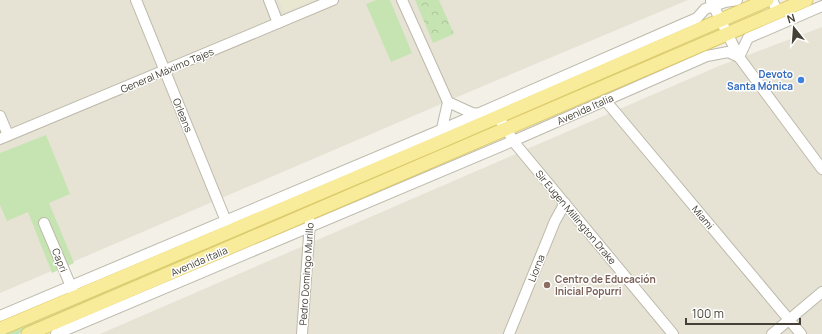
<svg xmlns="http://www.w3.org/2000/svg" width="822" height="334" viewBox="0 0 822 334" font-family="Manrope,sans-serif">
  <style>
    .residential { fill: #e6e3d5 }
    .education { fill: #eae7d1 }
    .green { fill: #c6e4b2 }
    .park { fill: url(#park-crowns) }
    .lines { fill: none; stroke-linecap: round; stroke-linejoin: round }
    .minor-casing { stroke: #bdb9aa; stroke-width: 12 }
    .major-casing { stroke: #dccb6b; stroke-width: 15 }
    .minor { stroke: #fff; stroke-width: 10 }
    .major { stroke: #f8eb9a; stroke-width: 13 }
    .shop-dot { fill: #3f7fe0; stroke: #fff; stroke-width: 1.5 }
    .education-dot { fill: #8d6e63; stroke: #fff; stroke-width: 1.5 }
    .labels { text-anchor: middle; stroke-width: 3; stroke-linejoin: round; paint-order: stroke }
    .street-label { font-size: 10px; fill: #454136; stroke: #fff }
    .shop-label { font-size: 10px; font-weight: bold; fill: #366cbe; stroke: #fff; text-anchor: end }
    .education-label { font-size: 10px; font-weight: bold; fill: #785e54; stroke: #fff; text-anchor: start }
  </style>
  <defs>
    <pattern id="park-crowns" width="20" height="18" patternUnits="userSpaceOnUse"><rect width="20" height="18" fill="#c6e4b2"/><path d="M2 6a3 3 0 1 1 6 0M12 15a3 3 0 1 1 6 0" fill="none" stroke="#abc59a"/></pattern>
  </defs>
  <rect width="100%" height="100%" fill="#f2f0e7"/>
  <g class="residential">
    <polygon points="0,0 688,0 483,86 0,293"/>
    <polygon points="822,27 822,334 100,334 719,66"/>
  </g>
  <polygon class="education" points="279,0 314,0 284,12"/>
  <g class="green">
    <polygon points="376,0 390,0 412,53 391,62 366,4"/>
    <polygon points="664,49 666,54 515,119 512,117"/>
    <polygon points="485,128 486,132 18,334 0,334"/>
    <polygon points="46,135 70,194 49,203 74,263 52,273 28,212 7,221 0,205 0,153"/>
  </g>
  <polygon class="park" points="415,0 439,0 454,34 433,43"/>
  <g class="lines">
    <g class="minor-casing">
      <g id="minor">
        <polyline points="136,0 228,226"/>
        <polyline points="269,0 278,23"/>
        <polyline points="402,0 448,102"/>
        <polyline points="772,0 778,12"/>
        <polyline points="711,1 739,57 822,169"/>
        <polyline points="739,57 748,38 822,6"/>
        <polyline points="605,100 801,334"/>
        <polyline points="0,116 8,135"/>
        <polyline points="441,133 448,102 472,113 497,117 507,129 513,141 673,334"/>
        <polyline points="0,139 333,0"/>
        <polyline points="44,223 73,291"/>
        <polyline points="0,316 443,129 683,24 697,18 705,9 725,2 737,0"/>
        <polyline points="56,334 513,141 707,56 728,52 739,57"/>
        <polyline points="302,334 310,222"/>
        <polyline points="509,334 555,221 565,203"/>
        <polyline points="772,334 822,292"/>
      </g>
    </g>
    <g class="major-casing">
      <g id="major">
        <polyline points="0,329 435,144 767,0"/>
        <polyline points="28,334 806,0"/>
      </g>
    </g>
    <use href="#minor" class="minor"/>
    <use href="#major" class="major"/>
  </g>
  <circle class="shop-dot" cx="801" cy="80" r="4"/>
  <circle class="education-dot" cx="547" cy="285" r="4"/>
  <g class="labels">
    <g class="street-label">
      <text transform="translate(167 70) rotate(-23)" y="4">General Máximo Tajes</text>
      <text transform="translate(585 109) rotate(-24)" y="4">Avenida Italia</text>
      <text transform="translate(183 115) rotate(68)" y="4">Orleans</text>
      <text transform="translate(576 217) rotate(50)" y="4">Sir Eugen Millington Drake</text>
      <text transform="translate(703 217) rotate(50)" y="4">Miami</text>
      <text transform="translate(60 260) rotate(68)" y="4">Capri</text>
      <text transform="translate(199 261) rotate(-23)" y="4">Avenida Italia</text>
      <text transform="translate(536 268) rotate(-68)" y="4">Liorna</text>
      <text transform="translate(306 274) rotate(-86)" y="4">Pedro Domingo Murillo</text>
    </g>
    <g class="shop-label">
      <text x="793" y="78">Devoto<tspan x="793" dy="12">Santa Mónica</tspan></text>
    </g>
    <g class="education-label">
      <text x="555" y="283">Centro de Educación<tspan x="555" dy="12">Inicial Popurri</tspan></text>
    </g>
  </g>
  <g transform="translate(794 28) rotate(343)" stroke="#ffffff" stroke-width="3" paint-order="stroke">
  <path d="M0-3L7 15L0 10L-7 15Z" fill="#454136"/>
  <text y="-6" font-size="11" font-weight="bold" text-anchor="middle" fill="#454136">N</text>
  </g>
  <path d="M686 318v6h114v-6" fill="none" stroke="#454136" stroke-width="2"/>
  <text x="692" y="318" font-size="12" fill="#454136" stroke="#ffffff" stroke-width="3" paint-order="stroke">100 m</text>
</svg>
